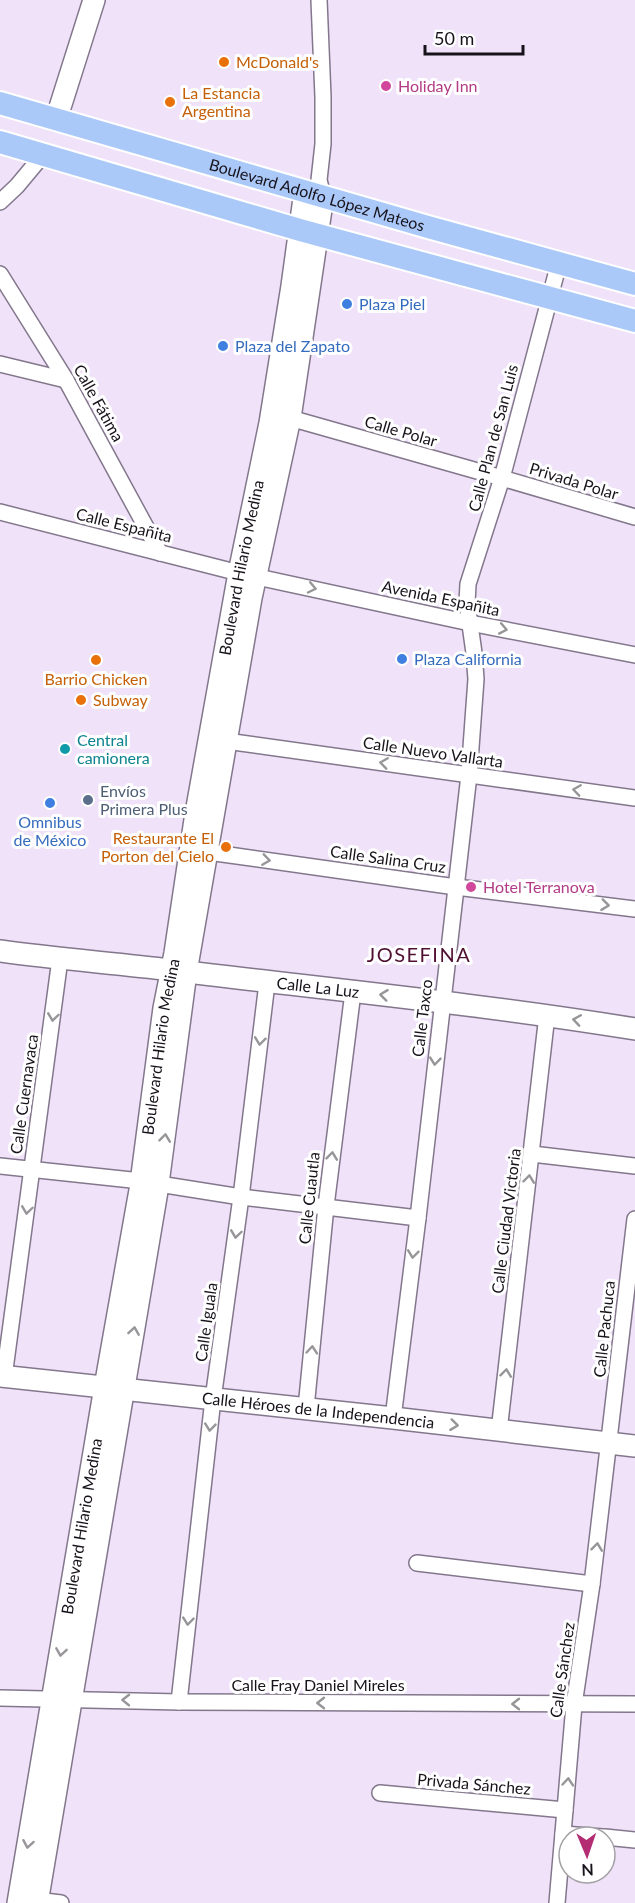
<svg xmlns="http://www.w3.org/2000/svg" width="635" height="1903" viewBox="0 0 635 1903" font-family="Lato,sans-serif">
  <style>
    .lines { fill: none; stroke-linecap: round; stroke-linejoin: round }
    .street-casing { stroke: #83778c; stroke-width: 18 }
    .secondary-casing { stroke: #83778c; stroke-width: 24 }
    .primary-casing { stroke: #fff; stroke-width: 26 }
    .street { stroke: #fff; stroke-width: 15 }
    .secondary { stroke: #fff; stroke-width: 21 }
    .primary { stroke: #aac9f9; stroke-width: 22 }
    .oneway { stroke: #979598 }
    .food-dot { fill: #e8710a; stroke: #fff; stroke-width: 2 }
    .hotel-dot { fill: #d1479c; stroke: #fff; stroke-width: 2 }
    .shop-dot { fill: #3f7fe0; stroke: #fff; stroke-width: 2 }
    .culture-dot { fill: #0f9aa8; stroke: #fff; stroke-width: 2 }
    .service-dot { fill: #5c6f8a; stroke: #fff; stroke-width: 2 }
    .labels { text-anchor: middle; stroke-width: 6; stroke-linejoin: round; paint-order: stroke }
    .food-label { font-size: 16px; fill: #c56008; stroke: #fff; text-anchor: start }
    .hotel-label { font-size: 16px; fill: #b23c85; stroke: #fff; text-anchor: start }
    .street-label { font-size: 16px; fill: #18131b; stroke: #fff }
    .shop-label { font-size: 16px; fill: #366cbe; stroke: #fff; text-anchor: start }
    .culture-label { font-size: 16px; fill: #0d838f; stroke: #fff; text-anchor: start }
    .service-label { font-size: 16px; fill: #4e5e75; stroke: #fff; text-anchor: start }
    .quarter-label { font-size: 20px; letter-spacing: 1.5px; fill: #501031; stroke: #fff }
  </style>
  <rect width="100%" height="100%" fill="#efe2f9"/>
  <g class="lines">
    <g class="street-casing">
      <g id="street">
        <polyline points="319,0 323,97 323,144 319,180 323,196"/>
        <polyline points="0,202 17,186 42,156"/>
        <polyline points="0,274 66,380 160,553"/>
        <polyline points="0,364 66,380"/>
        <polyline points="290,418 502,478 635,517"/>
        <polyline points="0,512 239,573 470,623 635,655"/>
        <polyline points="226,741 635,798"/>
        <polyline points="208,852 456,887 635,909"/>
        <polyline points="532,1154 635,1166"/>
        <polyline points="0,1166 141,1181"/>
        <polyline points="159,1184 241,1197 418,1218"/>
        <polyline points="4,1377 60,959"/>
        <polyline points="306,1408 326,1206 353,992"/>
        <polyline points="393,1418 418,1218 469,775 476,679 474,653 467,603 468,584 502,478 559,263"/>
        <polyline points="499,1431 547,1015"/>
        <polyline points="417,1563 592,1584"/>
        <polyline points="0,1698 179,1702 635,1704"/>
        <polyline points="179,1702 213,1399 241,1197 267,983"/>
        <polyline points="380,1793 565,1810"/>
        <polyline points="563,1834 603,1837"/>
        <polyline points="605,1837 635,1840"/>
        <polyline points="28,1899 61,1903"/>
        <polyline points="557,1903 574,1705 592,1584 635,1219"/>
      </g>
    </g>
    <g class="secondary-casing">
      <g id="secondary">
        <polyline points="56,120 94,0"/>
        <path id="s1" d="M0 951C57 959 114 963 171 970 326 989 481 1004 635 1029"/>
        <path id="s2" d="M0 1376 393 1418 635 1446"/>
        <path id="s3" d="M18 1903 105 1387 140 1190 164 1008 175 953 196 813 239 573 270 423 292 286 305 191"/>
        <polyline points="37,1903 157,1191 186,972 251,598 290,418 323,196"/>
      </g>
    </g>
    <g class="primary-casing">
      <g id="primary">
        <path id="s4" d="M0 103 428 227 635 284"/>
        <polyline points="0,142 300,230 635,321"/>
      </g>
    </g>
    <use href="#street" class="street"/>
    <use href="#secondary" class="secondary"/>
    <use href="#primary" class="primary"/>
  </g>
  <defs><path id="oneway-chevron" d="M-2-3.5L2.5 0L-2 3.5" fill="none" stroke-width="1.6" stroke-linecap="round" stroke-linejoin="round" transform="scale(1.5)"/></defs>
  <g class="oneway">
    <use href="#oneway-chevron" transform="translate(312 588) rotate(12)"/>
    <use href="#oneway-chevron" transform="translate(503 629) rotate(11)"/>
    <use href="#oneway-chevron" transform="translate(384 763) rotate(-172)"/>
    <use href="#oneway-chevron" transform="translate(577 790) rotate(-172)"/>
    <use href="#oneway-chevron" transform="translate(266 860) rotate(8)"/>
    <use href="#oneway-chevron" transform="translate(605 905) rotate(7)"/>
    <use href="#oneway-chevron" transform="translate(384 995) rotate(-173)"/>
    <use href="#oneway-chevron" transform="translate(53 1017) rotate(98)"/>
    <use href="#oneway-chevron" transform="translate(577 1020) rotate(-171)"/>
    <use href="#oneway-chevron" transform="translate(260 1041) rotate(97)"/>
    <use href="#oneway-chevron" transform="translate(435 1061) rotate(96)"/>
    <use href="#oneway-chevron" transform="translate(165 1138) rotate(-83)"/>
    <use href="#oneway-chevron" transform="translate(332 1156) rotate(-83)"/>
    <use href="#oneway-chevron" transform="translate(529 1179) rotate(-83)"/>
    <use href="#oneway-chevron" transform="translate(27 1210) rotate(98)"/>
    <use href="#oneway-chevron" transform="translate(236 1234) rotate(98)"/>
    <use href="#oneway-chevron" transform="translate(413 1254) rotate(97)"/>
    <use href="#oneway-chevron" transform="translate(134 1331) rotate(-81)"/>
    <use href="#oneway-chevron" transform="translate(312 1350) rotate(-85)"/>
    <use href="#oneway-chevron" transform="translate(506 1373) rotate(-83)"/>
    <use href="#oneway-chevron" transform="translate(454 1425) rotate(7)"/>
    <use href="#oneway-chevron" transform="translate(210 1427) rotate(96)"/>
    <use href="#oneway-chevron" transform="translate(597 1547) rotate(-83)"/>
    <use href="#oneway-chevron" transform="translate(188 1621) rotate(96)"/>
    <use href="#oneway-chevron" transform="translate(61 1652) rotate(99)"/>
    <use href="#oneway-chevron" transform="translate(126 1700) rotate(-179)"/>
    <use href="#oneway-chevron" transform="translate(321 1703) rotate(-180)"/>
    <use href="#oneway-chevron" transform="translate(516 1704) rotate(-180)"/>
    <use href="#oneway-chevron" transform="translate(568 1782) rotate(-85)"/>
    <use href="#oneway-chevron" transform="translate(28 1844) rotate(100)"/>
  </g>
  <g class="food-dot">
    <circle cx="224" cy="62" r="6"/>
    <circle cx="170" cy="102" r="6"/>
    <circle cx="96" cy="660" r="6"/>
    <circle cx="81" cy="700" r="6"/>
    <circle cx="226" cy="847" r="6"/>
  </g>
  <g class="hotel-dot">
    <circle cx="386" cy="86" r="6"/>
    <circle cx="471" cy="887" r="6"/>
  </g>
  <g class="shop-dot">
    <circle cx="347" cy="304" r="6"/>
    <circle cx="223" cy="346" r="6"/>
    <circle cx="402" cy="659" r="6"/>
    <circle cx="50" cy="803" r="6"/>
  </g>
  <circle class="culture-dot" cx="65" cy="749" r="6"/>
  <circle class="service-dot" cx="88" cy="800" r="6"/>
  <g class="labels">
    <g class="food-label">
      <text x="236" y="68">McDonald's</text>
      <text x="182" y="99">La Estancia<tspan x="182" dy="18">Argentina</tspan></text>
      <text x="96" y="685" text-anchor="middle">Barrio Chicken</text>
      <text x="93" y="706">Subway</text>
      <text x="214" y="844" text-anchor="end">Restaurante El<tspan x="214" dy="18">Porton del Cielo</tspan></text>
    </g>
    <g class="hotel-label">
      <text x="398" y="92">Holiday Inn</text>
      <text x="483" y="893">Hotel Terranova</text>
    </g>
    <g class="street-label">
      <text dy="6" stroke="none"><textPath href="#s4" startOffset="330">Boulevard Adolfo López Mateos</textPath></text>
      <text transform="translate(99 403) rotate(61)" y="6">Calle Fátima</text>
      <text transform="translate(401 431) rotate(16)" y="6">Calle Polar</text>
      <text transform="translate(493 438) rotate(-75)" y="6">Calle Plan de San Luis</text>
      <text transform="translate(574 481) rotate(17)" y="6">Privada Polar</text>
      <text transform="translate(124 525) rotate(14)" y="6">Calle Españita</text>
      <text dy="6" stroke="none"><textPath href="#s3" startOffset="1354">Boulevard Hilario Medina</textPath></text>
      <text transform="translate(441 598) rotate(12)" y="6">Avenida Españita</text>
      <text transform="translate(433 752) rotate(8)" y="6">Calle Nuevo Vallarta</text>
      <text transform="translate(388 859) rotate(8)" y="6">Calle Salina Cruz</text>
      <text dy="6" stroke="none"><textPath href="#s1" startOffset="320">Calle La Luz</textPath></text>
      <text transform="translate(422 1018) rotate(-83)" y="6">Calle Taxco</text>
      <text dy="6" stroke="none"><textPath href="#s3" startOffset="868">Boulevard Hilario Medina</textPath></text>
      <text transform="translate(24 1094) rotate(-82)" y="6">Calle Cuernavaca</text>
      <text transform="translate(309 1198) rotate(-84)" y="6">Calle Cuautla</text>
      <text transform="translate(506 1221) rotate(-83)" y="6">Calle Ciudad Victoria</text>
      <text transform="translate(206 1322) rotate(-82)" y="6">Calle Iguala</text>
      <text transform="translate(604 1329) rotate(-84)" y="6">Calle Pachuca</text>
      <text dy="6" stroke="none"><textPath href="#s2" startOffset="320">Calle Héroes de la Independencia</textPath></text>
      <text dy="6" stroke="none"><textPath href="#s3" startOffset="382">Boulevard Hilario Medina</textPath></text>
      <text transform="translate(562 1670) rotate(-82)" y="6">Calle Sánchez</text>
      <text x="318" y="1691">Calle Fray Daniel Mireles</text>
      <text transform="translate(474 1784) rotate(5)" y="6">Privada Sánchez</text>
    </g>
    <g class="shop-label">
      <text x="359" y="310">Plaza Piel</text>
      <text x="235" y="352">Plaza del Zapato</text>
      <text x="414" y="665">Plaza California</text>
      <text x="50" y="828" text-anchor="middle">Omnibus<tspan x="50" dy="18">de México</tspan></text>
    </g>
    <g class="culture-label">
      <text x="77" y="746">Central<tspan x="77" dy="18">camionera</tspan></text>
    </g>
    <g class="service-label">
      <text x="100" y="797">Envíos<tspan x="100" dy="18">Primera Plus</tspan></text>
    </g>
    <g class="quarter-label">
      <text x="419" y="962">JOSEFINA</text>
    </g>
  </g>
  <g transform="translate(587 1855) rotate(178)"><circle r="28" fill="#ffffff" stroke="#a3a1a4" stroke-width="1.5"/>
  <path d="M0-4.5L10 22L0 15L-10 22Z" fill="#b22d72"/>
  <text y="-9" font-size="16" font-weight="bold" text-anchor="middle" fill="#18131b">N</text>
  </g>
  <path d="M425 45v9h98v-9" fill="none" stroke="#18131b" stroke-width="3"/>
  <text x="434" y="45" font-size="18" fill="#18131b" stroke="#ffffff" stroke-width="4.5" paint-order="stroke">50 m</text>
</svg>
